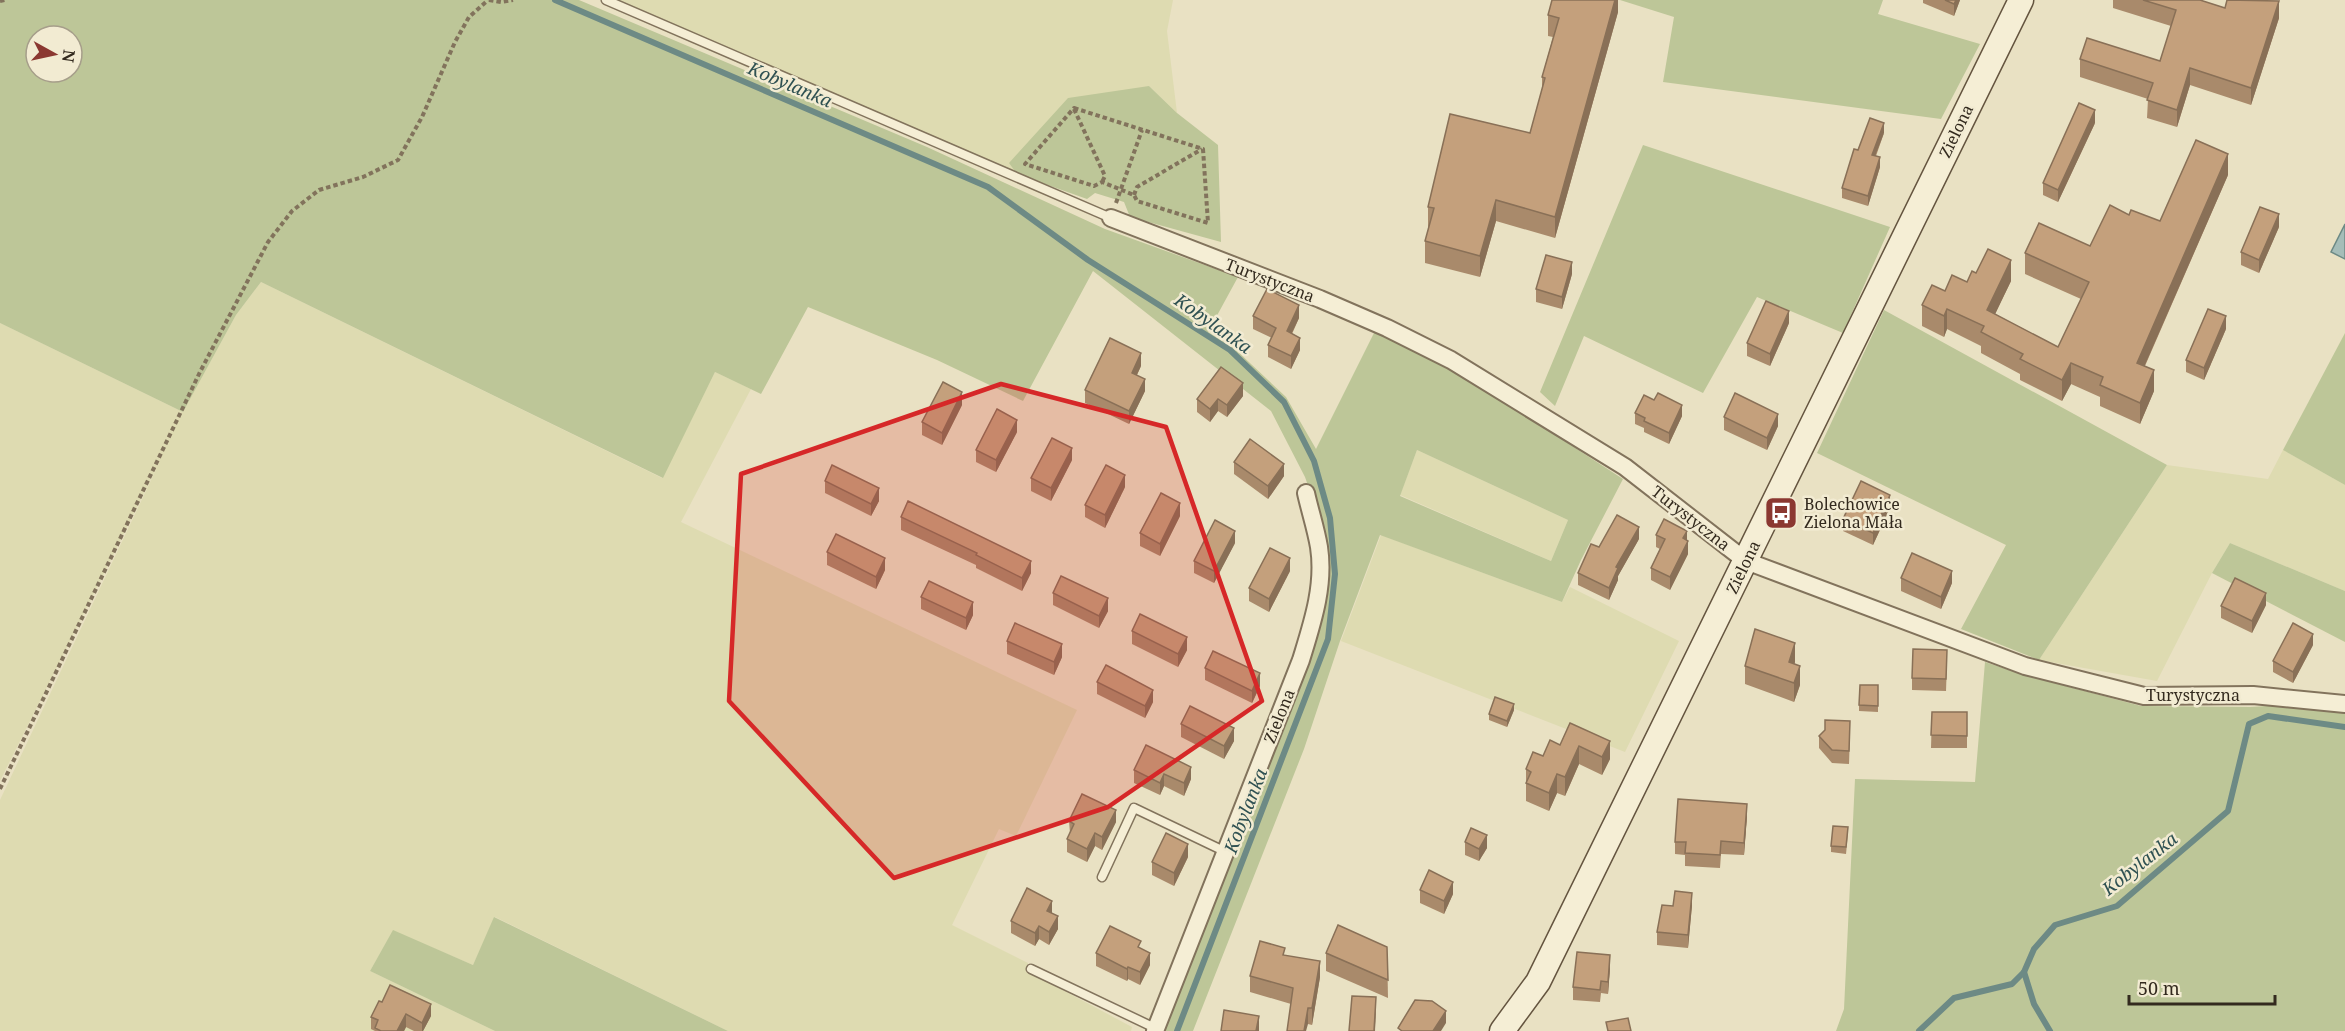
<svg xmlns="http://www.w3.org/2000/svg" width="2345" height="1031" viewBox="0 0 2345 1031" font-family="'Noto Serif',serif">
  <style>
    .farmland { fill: #dedbb1 }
    .green { fill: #bdc698; fill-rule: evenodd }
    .water { fill: #a5bdb8; stroke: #6d8a85; stroke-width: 1.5 }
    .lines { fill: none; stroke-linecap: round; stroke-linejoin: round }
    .stream { stroke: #6d8a85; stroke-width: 6 }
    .lane-casing { stroke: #82735c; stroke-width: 11 }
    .street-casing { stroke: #82735c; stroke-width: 20 }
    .secondary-casing { stroke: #64543f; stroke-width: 27 }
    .path { stroke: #82735c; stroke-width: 4; stroke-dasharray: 4.5 3; stroke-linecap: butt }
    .lane { stroke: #f5eed5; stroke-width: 8 }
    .street { stroke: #f5eed5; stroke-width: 16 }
    .secondary { stroke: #f5eed5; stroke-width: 24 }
    .wall { fill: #a98a6b }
    .shaded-wall { fill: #897057 }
    .building { fill: #c4a07c; stroke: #897057; stroke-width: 1.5 }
    .marked { fill: #d62828; fill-opacity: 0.2; stroke: #d62828; stroke-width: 4.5; stroke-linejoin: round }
    .labels { text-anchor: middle; stroke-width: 5; stroke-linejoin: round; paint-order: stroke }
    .street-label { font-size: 16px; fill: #332a1e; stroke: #f2ebd2 }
    .poi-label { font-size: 16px; fill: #332a1e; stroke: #f2ebd2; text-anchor: start }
    .water-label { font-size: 18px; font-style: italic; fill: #2f5152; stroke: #f2ebd2 }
  </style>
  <rect width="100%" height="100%" fill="#e9e1c3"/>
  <g class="farmland">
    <polygon points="616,0 1173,0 1167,31 1177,113 1149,86 1017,174"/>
    <polygon points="261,282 662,478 715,372 751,389 681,522 1077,710 1016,836 999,829 952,925 1028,963 1027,971 1132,1027 1131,1031 728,1031 495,917 473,965 393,931 370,971 495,1031 0,1031 0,800 161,459 0,781 0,323 183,412 236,315"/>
    <polygon points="1417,450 1568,520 1551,561 1400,495"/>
    <polygon points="2283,450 2345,485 2345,591 2230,543 2212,573 2157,681 2039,660 2167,465 2268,479"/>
    <polygon points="1381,535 1562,602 1570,587 1679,641 1625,752 1341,641"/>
  </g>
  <g class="green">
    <path d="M0 0H579L927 147 1105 229 1238 277 1208 332 1235 349 1286 397 1316 449 1376 329 1444 363 1623 479 1581 560 1562 602 1380 535 1340 641 1304 749 1193 1031H1163L1320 623 1313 500 1305 477 1271 411 1093 271 1023 401 937 360 808 307 761 394 715 372 663 478 261 282 236 315 183 412 0 323ZM36 36H72V72H36ZM1417 450 1568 520 1551 561 1400 496Z"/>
    <polygon points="1620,0 1883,0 1878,14 1980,44 1941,119 1663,82 1674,17"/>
    <polygon points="1149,86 1177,113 1218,145 1221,242 1130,217 1124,202 1095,193 1087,199 1017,174 1009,163 1068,98"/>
    <polygon points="1643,145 1890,227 1843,333 1757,297 1703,393 1584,336 1555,406 1540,392"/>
    <polygon points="1884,310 2167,465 2039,660 1961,629 2006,545 1817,453"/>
    <polygon points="2345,333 2345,485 2283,450"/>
    <polygon points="2230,543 2345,591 2345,642 2212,573"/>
    <polygon points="1985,662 2024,675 2141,706 2250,707 2300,704 2345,709 2345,1031 1836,1031 1844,1009 1855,779 1975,782"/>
    <polygon points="494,917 728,1031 495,1031 370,971 393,930 473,965"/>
  </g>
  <polygon class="water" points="2345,224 2345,259 2331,252"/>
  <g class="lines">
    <g class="stream">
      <polyline points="555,0 988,187 1088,260 1230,350 1284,402 1314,461 1330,518 1335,574 1328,639 1177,1031"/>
      <polyline points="2024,972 2034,1004 2050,1031"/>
      <polyline points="1919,1031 1954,998 2012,984 2024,972 2034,949 2055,925 2117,906 2228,811 2249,724 2268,716 2345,727"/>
    </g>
    <g class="lane-casing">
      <g id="lane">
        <polyline points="606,0 1111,218"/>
        <polyline points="1102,877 1134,808 1226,852"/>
        <polyline points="1031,969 1155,1028"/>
      </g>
    </g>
    <g class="street-casing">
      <g id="street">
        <polyline points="1111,218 1320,299 1387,328 1451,360 1625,467 1746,561 2025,666 2144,696 2253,695 2345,704"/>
        <path d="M1155 1031 1301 660C1312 624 1325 586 1319 547 1316 529 1310 511 1306 493"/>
      </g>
    </g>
    <g class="secondary-casing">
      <polyline id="secondary" points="1502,1031 1538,982 2021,0"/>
    </g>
    <g class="path">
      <polyline points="489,0 501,2 513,0"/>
      <polyline points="0,1 5,0"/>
      <polygon points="1074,108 1203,149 1208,223 1137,201 1134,195 1102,182 1094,186 1025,164"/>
      <polyline points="1074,109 1105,176 1102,182"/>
      <polyline points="1134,195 1137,187 1202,149"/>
      <polyline points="1116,203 1142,130"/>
      <polyline points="0,789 200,372 268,242 292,211 319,190 363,177 398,160 422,117 455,42 469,17 488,0"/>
    </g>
    <use href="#lane" class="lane"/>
    <use href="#street" class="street"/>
    <use href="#secondary" class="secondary"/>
  </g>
  <g class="wall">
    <polygon points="1618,0 1618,12 1555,238 1496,221 1480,277 1425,263 1425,241 1429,228 1428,228 1428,207 1530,133 1542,89 1542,77 1553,37 1548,36 1548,15"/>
    <polygon points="1923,0 1960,0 1954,16 1923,3"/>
    <polygon points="2113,0 2200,0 2225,8 2279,18 2251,105 2190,85 2177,127 2147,118 2148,99 2080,77 2080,59 2160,61 2171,26 2113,8"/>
    <polygon points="2095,123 2058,202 2043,195 2043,183"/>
    <polygon points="1884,133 1876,156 1880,167 1868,206 1842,198 1842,188"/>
    <polygon points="2228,175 2145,366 2154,391 2140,424 2100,406 2100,397 2071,384 2062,401 2020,380 2020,374 1981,353 1981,346 1947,329 1944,337 1922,326 1922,305 1945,291 1967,282 1976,273 2011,281 1995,314 2058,347 2081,299 2025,274 2025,253 2090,246 2129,215 2160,221"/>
    <polygon points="2279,227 2259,273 2241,265 2241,252"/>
    <polygon points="1572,274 1562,309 1536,302 1536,289"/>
    <polygon points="1253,316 1299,318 1292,334 1300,350 1291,369 1268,357 1268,345 1272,338 1253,329"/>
    <polygon points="1789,323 1770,366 1747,356 1747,343"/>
    <polygon points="2226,329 2204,380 2186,372 2186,360"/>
    <polygon points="1141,366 1137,375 1145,391 1129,424 1085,403 1085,390"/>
    <polygon points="1243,396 1227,417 1218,411 1210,422 1197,412 1197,399"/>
    <polygon points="1654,400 1682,416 1669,444 1644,432 1644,428 1635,424 1635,413"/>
    <polygon points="962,405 942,445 922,435 922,422"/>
    <polygon points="1724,417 1778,426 1767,450 1724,430"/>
    <polygon points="1017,432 996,472 976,462 976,450"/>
    <polygon points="1072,460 1051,501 1031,491 1031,478"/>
    <polygon points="1234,462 1284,476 1268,499 1234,474"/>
    <polygon points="825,481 879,501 871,516 825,493"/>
    <polygon points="1125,487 1105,528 1085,517 1085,505"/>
    <polygon points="1890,508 1873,545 1843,531 1843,519"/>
    <polygon points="1180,516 1160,556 1140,546 1140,533"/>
    <polygon points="901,517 1031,573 1022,591 976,568 976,565 901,530"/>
    <polygon points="1656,535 1687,541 1688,554 1670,590 1651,580 1651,568 1660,549 1656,547"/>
    <polygon points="1639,539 1618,576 1618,580 1609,600 1578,585 1578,573"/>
    <polygon points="1235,543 1214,583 1194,573 1194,561"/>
    <polygon points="827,552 885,570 876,589 827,565"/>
    <polygon points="1290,571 1269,612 1249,601 1249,588"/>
    <polygon points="1901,578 1952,583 1941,609 1901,591"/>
    <polygon points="1053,593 1108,611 1099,628 1053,605"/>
    <polygon points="921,597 973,615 966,630 921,609"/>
    <polygon points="2266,605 2252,633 2221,618 2221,606"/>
    <polygon points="1132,631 1187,650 1178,667 1132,644"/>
    <polygon points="1007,641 1062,657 1054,675 1007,654"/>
    <polygon points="2313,645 2293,683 2273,672 2273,661"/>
    <polygon points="1795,662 1794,664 1800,685 1794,702 1745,684 1745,666"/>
    <polygon points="1947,662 1946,691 1912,690 1912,678"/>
    <polygon points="1205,668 1260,686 1252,703 1205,680"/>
    <polygon points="1097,682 1153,702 1145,718 1097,694"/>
    <polygon points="1878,685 1878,712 1859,711 1859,705"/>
    <polygon points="1514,710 1507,727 1489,720 1489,714"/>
    <polygon points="1932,712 1967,712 1967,748 1931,748"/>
    <polygon points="1570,723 1610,759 1602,775 1579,764 1565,796 1557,793 1549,811 1526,801 1526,769 1543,756 1560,745"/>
    <polygon points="1181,724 1234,741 1224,759 1181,737"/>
    <polygon points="1850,734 1849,764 1832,763 1819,748 1819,736"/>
    <polygon points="1191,767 1191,779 1184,796 1164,786 1160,795 1134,783 1134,770"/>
    <polygon points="1747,816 1744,855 1721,854 1720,868 1685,866 1685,855 1675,854 1675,842"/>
    <polygon points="1069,821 1116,822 1102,850 1095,846 1087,862 1067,852 1067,839 1070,833"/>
    <polygon points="1848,833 1846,854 1831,852 1831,846"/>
    <polygon points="1465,842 1487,848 1479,861 1465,855"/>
    <polygon points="1188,857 1174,886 1152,875 1152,862"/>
    <polygon points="1420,890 1453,894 1444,914 1420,903"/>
    <polygon points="1692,905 1688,948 1657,945 1657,932 1673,906"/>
    <polygon points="1052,913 1058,929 1049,945 1039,939 1035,946 1011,933 1011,921"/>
    <polygon points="1387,947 1388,998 1326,971 1326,953"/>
    <polygon points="1141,948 1150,965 1140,985 1128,979 1127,981 1096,966 1096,953"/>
    <polygon points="1285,955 1320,977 1312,1025 1308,1024 1291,1004 1250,992 1250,976"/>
    <polygon points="1610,968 1608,994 1601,993 1600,1002 1573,1000 1573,987"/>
    <polygon points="382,1002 431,1016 423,1031 414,1031 406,1027 404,1031 375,1031 371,1029 371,1017"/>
  </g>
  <g class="shaded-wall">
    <polygon points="1615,0 1618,0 1618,12 1555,238 1555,217"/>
    <polygon points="1956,0 1960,0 1954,16 1954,4"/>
    <polygon points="2279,1 2279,18 2251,105 2251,88"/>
    <polygon points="2190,68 2190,85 2177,127 2177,110"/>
    <polygon points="2095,110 2095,123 2058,202 2058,190"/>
    <polygon points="1884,123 1884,133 1872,164 1872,155"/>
    <polygon points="2228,154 2228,175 2137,383 2137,363"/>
    <polygon points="1880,157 1880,167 1868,206 1868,196"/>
    <polygon points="1496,200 1496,221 1480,277 1480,256"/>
    <polygon points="2279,214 2279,227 2259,273 2259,260"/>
    <polygon points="2011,260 2011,281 1987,331 1987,310"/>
    <polygon points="1572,262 1572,274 1562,309 1562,297"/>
    <polygon points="1299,305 1299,318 1287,343 1287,331"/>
    <polygon points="1947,309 1947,329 1944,337 1944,316"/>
    <polygon points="1789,311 1789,323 1770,366 1770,354"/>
    <polygon points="2226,316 2226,329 2204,380 2204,368"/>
    <polygon points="1300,338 1300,350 1291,369 1291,356"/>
    <polygon points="1141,353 1141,366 1132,385 1132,373"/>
    <polygon points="2071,363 2071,384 2062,401 2062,380"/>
    <polygon points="2154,370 2154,391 2140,424 2140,403"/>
    <polygon points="1145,379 1145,391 1129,424 1129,411"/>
    <polygon points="1243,383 1243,396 1227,417 1227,405"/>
    <polygon points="962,392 962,405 942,445 942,433"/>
    <polygon points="1218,399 1218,411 1210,422 1210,409"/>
    <polygon points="1682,405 1682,416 1669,444 1669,433"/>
    <polygon points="1778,414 1778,426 1767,450 1767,438"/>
    <polygon points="1017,420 1017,432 996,472 996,460"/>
    <polygon points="1072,448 1072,460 1051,501 1051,488"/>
    <polygon points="1284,464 1284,476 1268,499 1268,486"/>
    <polygon points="1125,475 1125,487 1105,528 1105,515"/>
    <polygon points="879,488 879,501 871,516 871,504"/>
    <polygon points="1890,495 1890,508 1873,545 1873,533"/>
    <polygon points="1180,503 1180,516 1160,556 1160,544"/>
    <polygon points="1639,527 1639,539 1618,576 1618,580 1609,600 1609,588 1616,567"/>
    <polygon points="1235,531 1235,543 1214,583 1214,571"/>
    <polygon points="1687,531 1687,543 1683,538"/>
    <polygon points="1688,541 1688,554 1670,590 1670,577"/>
    <polygon points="885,558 885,570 876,589 876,577"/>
    <polygon points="1290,558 1290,571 1269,612 1269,599"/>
    <polygon points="1031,561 1031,573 1022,591 1022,578"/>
    <polygon points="1952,571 1952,583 1941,609 1941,597"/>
    <polygon points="2266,593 2266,605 2252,633 2252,621"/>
    <polygon points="1108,598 1108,611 1099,628 1099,616"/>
    <polygon points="973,602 973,615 966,630 966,618"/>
    <polygon points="2313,634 2313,645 2293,683 2293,672"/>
    <polygon points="1187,637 1187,650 1178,667 1178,654"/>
    <polygon points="1795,643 1795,662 1789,681 1789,662"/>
    <polygon points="1062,644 1062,657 1054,675 1054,662"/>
    <polygon points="1800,666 1800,685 1794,702 1794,683"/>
    <polygon points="1260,673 1260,686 1252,703 1252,691"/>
    <polygon points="1153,690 1153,702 1145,718 1145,706"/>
    <polygon points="1514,704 1514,710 1507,727 1507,721"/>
    <polygon points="1234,728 1234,741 1224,759 1224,746"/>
    <polygon points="1610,741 1610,759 1602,775 1602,757"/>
    <polygon points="1579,746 1579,764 1565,796 1565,777"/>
    <polygon points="1191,767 1191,779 1184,796 1184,783"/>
    <polygon points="1164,774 1164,786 1160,795 1160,783"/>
    <polygon points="1557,774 1557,793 1549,811 1549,793"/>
    <polygon points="1747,804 1747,816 1744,855 1744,843"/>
    <polygon points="1116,810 1116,822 1102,850 1102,837"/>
    <polygon points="1095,833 1095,846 1087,862 1087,849"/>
    <polygon points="1487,835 1487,848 1479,861 1479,849"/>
    <polygon points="1188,844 1188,857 1174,886 1174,873"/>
    <polygon points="1453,882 1453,894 1444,914 1444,901"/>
    <polygon points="1692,893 1692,905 1688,948 1688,935"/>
    <polygon points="1052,901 1052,914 1047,911"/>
    <polygon points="1058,916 1058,929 1049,945 1049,932"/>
    <polygon points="1039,926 1039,939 1035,946 1035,933"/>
    <polygon points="1150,953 1150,965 1140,985 1140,972"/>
    <polygon points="1610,955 1610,968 1608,994 1608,982"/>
    <polygon points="1320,961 1320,977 1312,1025 1312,1008"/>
    <polygon points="1128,967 1128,979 1127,981 1127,969"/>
    <polygon points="1376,997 1376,1010 1375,1031 1374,1031"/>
    <polygon points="431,1004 431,1016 423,1031 422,1031 422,1023"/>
    <polygon points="1308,1008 1308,1024 1306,1031 1304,1031"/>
    <polygon points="1446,1011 1446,1023 1441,1031 1433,1031"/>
    <polygon points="406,1014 406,1027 404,1031 397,1031"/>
    <polygon points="1259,1016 1259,1031 1256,1031"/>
  </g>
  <g class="building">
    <polygon points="1552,0 1615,0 1555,217 1496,200 1480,256 1425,241 1434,208 1428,207 1450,114 1530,133 1545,78 1542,77 1559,18 1548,15"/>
    <polygon points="1945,0 1956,0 1954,4"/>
    <polygon points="2143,0 2200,0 2225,8 2227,0 2279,1 2251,88 2190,68 2177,110 2147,100 2153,83 2080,59 2087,38 2160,61 2176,10"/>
    <polygon points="2079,103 2095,110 2058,190 2043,183"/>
    <polygon points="1870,118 1884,123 1872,155 1880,157 1868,196 1842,188 1854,149 1858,150"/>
    <polygon points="2196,140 2228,154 2137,363 2154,370 2140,403 2100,385 2103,377 2071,363 2062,380 2020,359 2023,354 1981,332 1984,326 1947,309 1944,316 1922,305 1932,285 1945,291 1952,275 1967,282 1972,271 1976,273 1988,249 2011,260 1987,310 2058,347 2089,282 2025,253 2039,223 2090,246 2110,205 2129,215 2131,210 2160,221"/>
    <polygon points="2260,207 2279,214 2259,260 2241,252"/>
    <polygon points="1546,255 1572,262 1562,297 1536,289"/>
    <polygon points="1267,289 1299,305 1287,331 1300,338 1291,356 1268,345 1276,328 1253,316"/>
    <polygon points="1766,301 1789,311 1770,354 1747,343"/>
    <polygon points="2208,309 2226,316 2204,368 2186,360"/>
    <polygon points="1110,338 1141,353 1132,373 1145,379 1129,411 1085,390"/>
    <polygon points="1221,367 1243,383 1227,405 1218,399 1210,409 1197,399"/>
    <polygon points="943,382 962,392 942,433 922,422"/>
    <polygon points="1658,393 1682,405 1669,433 1644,421 1645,418 1635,413 1644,395 1654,400"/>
    <polygon points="1735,393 1778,414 1767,438 1724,417"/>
    <polygon points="997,409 1017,420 996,460 976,450"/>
    <polygon points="1052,438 1072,448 1051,488 1031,478"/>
    <polygon points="1250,439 1284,464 1268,486 1234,462"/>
    <polygon points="832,465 879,488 871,504 825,481"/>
    <polygon points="1106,465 1125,475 1105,515 1085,505"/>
    <polygon points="1861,481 1890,495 1873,533 1843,519"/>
    <polygon points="1161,493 1180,503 1160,544 1140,533"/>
    <polygon points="908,501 1031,561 1022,578 976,555 977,553 901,517"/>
    <polygon points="1617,515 1639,527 1616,567 1618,568 1609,588 1578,573 1591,544 1599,547"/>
    <polygon points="1664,519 1687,531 1683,538 1688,541 1670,577 1651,568 1665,539 1656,535"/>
    <polygon points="1215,520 1235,531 1214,571 1194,561"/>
    <polygon points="836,534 885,558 876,577 827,552"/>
    <polygon points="1270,548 1290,558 1269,599 1249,588"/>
    <polygon points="1912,553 1952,571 1941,597 1901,578"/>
    <polygon points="1061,576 1108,598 1099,616 1053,593"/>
    <polygon points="2235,578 2266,593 2252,621 2221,606"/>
    <polygon points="929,581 973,602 966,618 921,597"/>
    <polygon points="1140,614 1187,637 1178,654 1132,631"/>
    <polygon points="1015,623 1062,644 1054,662 1007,641"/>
    <polygon points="2293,623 2313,634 2293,672 2273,661"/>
    <polygon points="1755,629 1795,643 1789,662 1800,666 1794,683 1745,666"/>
    <polygon points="1913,649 1947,650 1946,679 1912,678"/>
    <polygon points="1213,651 1260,673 1252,691 1205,668"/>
    <polygon points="1106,665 1153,690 1145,706 1097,682"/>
    <polygon points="1860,685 1878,685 1878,706 1859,705"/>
    <polygon points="1495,697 1514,704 1507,721 1489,714"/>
    <polygon points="1190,706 1234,728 1224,746 1181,724"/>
    <polygon points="1932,712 1967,712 1967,736 1931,735"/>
    <polygon points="1825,720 1850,721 1849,751 1832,750 1819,736 1825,730"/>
    <polygon points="1570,723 1610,741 1602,757 1579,746 1565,777 1557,774 1549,793 1526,783 1531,772 1526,769 1533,752 1543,756 1550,740 1560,745"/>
    <polygon points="1146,745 1191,767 1184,783 1164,774 1160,783 1134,770"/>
    <polygon points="1082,794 1116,810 1102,837 1095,833 1087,849 1067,839 1074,824 1069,821"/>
    <polygon points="1678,799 1747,804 1744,843 1721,841 1720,855 1685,853 1686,842 1675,842"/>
    <polygon points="1833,826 1848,827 1846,847 1831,846"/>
    <polygon points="1471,828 1487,835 1479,849 1465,842"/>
    <polygon points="1166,833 1188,844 1174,873 1152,862"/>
    <polygon points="1429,870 1453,882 1444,901 1420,890"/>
    <polygon points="1027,888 1052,901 1047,911 1058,916 1049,932 1039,926 1035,933 1011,921"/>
    <polygon points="1675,891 1692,893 1688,935 1657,932 1662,905 1673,906"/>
    <polygon points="1338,925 1387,947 1388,980 1326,953"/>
    <polygon points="1110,926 1141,941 1138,947 1150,953 1140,972 1128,967 1127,969 1096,953"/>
    <polygon points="1260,941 1285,948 1283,955 1320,961 1312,1008 1308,1008 1304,1031 1287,1031 1293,988 1250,976"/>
    <polygon points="1577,952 1610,955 1608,982 1601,981 1600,990 1573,987"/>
    <polygon points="390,985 431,1004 422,1023 406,1014 397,1031 381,1031 375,1028 378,1020 371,1017 379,1001 382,1002"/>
    <polygon points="1352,996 1376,997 1374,1031 1349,1031"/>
    <polygon points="1415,1000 1432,1001 1446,1011 1433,1031 1402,1031 1398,1028"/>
    <polygon points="1224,1010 1259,1016 1256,1031 1221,1031"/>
    <polygon points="1628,1018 1631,1031 1608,1031 1606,1022"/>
  </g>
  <path class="marked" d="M1001 384 1166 427 1262 701 1108 807 894 878 729 701 741 474Z"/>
  <defs>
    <g id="bus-square" transform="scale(1.725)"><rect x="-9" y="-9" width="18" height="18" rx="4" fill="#8b3831" stroke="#f2ebd2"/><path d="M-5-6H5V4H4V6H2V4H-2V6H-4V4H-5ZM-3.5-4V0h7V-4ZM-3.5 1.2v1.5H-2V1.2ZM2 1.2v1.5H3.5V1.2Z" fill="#fff"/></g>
  </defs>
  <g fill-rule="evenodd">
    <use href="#bus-square" x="1781" y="513"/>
  </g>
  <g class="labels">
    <g class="street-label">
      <text transform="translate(1956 131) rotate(-64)" y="6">Zielona</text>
      <text transform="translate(1270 280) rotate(21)" y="6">Turystyczna</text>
      <text transform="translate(1691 518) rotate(38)" y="6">Turystyczna</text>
      <text transform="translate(1743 567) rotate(-64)" y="6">Zielona</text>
      <text x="2193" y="701">Turystyczna</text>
      <text transform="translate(1279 716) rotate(-68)" y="6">Zielona</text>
    </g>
    <g class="poi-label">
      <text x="1804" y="510">Bolechowice<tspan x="1804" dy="18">Zielona Mała</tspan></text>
    </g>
    <g class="water-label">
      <text transform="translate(790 85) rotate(23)" y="6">Kobylanka</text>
      <text transform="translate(1213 324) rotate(35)" y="6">Kobylanka</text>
      <text transform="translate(1246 811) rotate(-69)" y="6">Kobylanka</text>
      <text transform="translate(2140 864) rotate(-38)" y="6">Kobylanka</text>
    </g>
  </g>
  <g transform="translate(54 54) rotate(98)"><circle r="28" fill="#f2ebd2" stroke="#a69e8a" stroke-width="1.5"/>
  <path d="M0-4.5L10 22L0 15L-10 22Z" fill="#8b3831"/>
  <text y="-9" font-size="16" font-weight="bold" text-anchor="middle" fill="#332a1e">N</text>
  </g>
  <path d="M2129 995v9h146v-9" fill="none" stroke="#332a1e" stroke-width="3"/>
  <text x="2138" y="995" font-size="18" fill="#332a1e" stroke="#f2ebd2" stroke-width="4.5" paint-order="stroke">50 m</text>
</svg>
